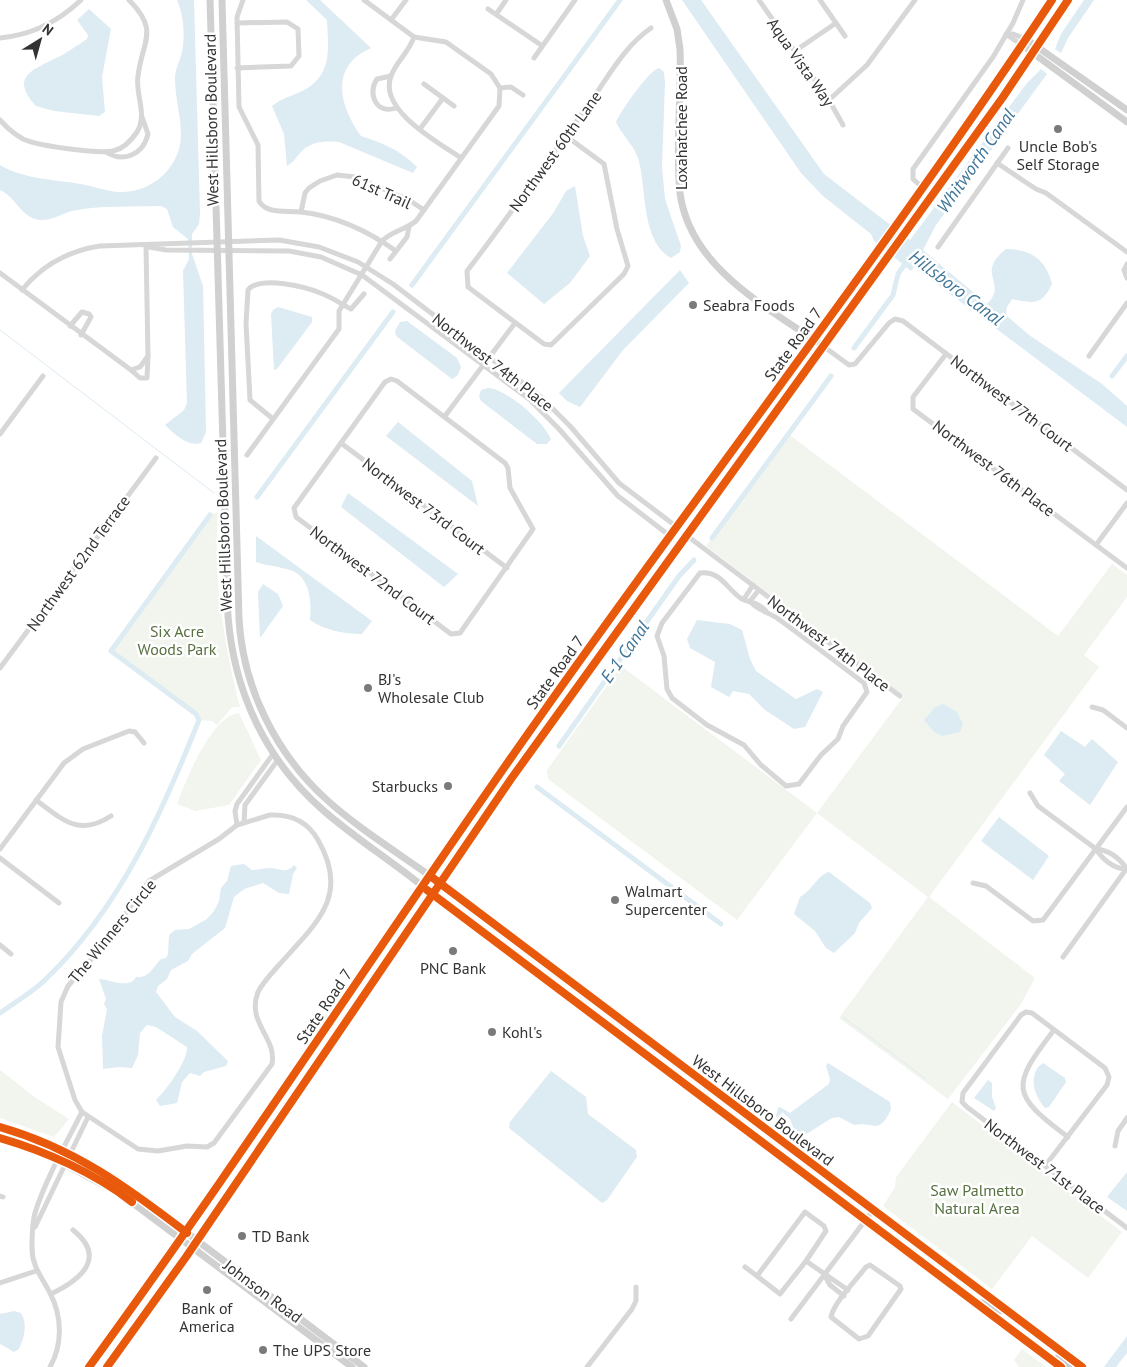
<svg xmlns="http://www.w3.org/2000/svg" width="1127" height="1367" viewBox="0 0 1127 1367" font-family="'PT Sans',sans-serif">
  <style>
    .green { fill: #f1f5ed }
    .water { fill: #ddebf3 }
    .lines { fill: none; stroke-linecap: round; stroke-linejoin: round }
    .stream { stroke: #ddebf3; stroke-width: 1 }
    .canal { stroke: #ddebf3; stroke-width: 5 }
    .street { stroke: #d7d7d7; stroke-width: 5 }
    .secondary { stroke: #d0d0d0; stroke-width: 7 }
    .primary { stroke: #cacaca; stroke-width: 8 }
    .cycleway-casing { stroke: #fff; stroke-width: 11 }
    .cycleway { stroke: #e8590c; stroke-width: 8 }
    .poi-dot { fill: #7a7a7a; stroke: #fff; stroke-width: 2 }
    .labels { text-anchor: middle; stroke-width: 5; stroke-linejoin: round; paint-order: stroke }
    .street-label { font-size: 16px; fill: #333; stroke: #fff }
    .poi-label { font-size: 16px; fill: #333; stroke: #fff; text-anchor: start }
    .park-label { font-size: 16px; fill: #56703f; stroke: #fff }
    .water-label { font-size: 18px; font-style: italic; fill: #3f7597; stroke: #fff }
  </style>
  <rect width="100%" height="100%" fill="#fff"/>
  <g class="green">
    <polygon points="787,433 1058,636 1112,564 1127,575 1127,597 1084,655 1099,667 929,897 1035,978 1021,1004 948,1099 839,1018 928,897 817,813 737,920 548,779 547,770 621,666 817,813 904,696 706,546"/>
    <path d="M218 512C213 577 224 644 240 707H232L217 725 212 721 199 720 196 714 111 651 210 515Z"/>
    <path d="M239 713 261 760 229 805 195 811 177 804C186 780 211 716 239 713Z"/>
    <polygon points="0,1070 36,1098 69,1119 54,1137 0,1118"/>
    <polygon points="952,1102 1122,1232 1088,1278 1032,1236 992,1289 883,1206 895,1187 896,1177"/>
    <polygon points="1022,1349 1046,1367 1019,1367 1014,1360"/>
  </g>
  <g class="water">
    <path d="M177 0H194L200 213 199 224 192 234V254L203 286 206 432 201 443C188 447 174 434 165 425L184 410 187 403 183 271 189 259 188 239 173 227 167 209 161 206C131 207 101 205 72 211 60 214 49 223 35 219 21 215 14 196 0 190V165C26 180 52 179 81 184 93 186 105 191 118 192 150 194 181 168 181 135 181 116 175 97 175 78 175 69 180 61 182 52 185 35 184 16 177 0Z"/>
    <path d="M306 0H320L371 48C365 51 357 55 352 61 332 83 346 115 361 136 383 143 400 150 417 167L413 173 339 142C326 141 311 141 301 152 296 157 294 162 287 166L284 134 272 106C283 97 294 96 306 89 333 73 328 47 327 20Z"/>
    <path d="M682 0H701L824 174 910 240 1027 83 1041 69 1047 74 936 225 923 250 987 304C1009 282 974 275 1006 249 1030 249 1046 259 1052 284 1042 305 1035 304 1012 299L1007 307 1006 315 1029 335 1102 384 1127 406V427L914 267 911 271 874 241 871 234 823 196 801 173Z"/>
    <polygon points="1084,0 1094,0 1068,38 1061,53 1055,49 1061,34"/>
    <path d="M89 9 111 29 102 77 105 112 99 116 54 111 36 106C11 78 30 71 54 59 66 54 76 46 87 39L88 35 77 20Z"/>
    <path d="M659 68 664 72 665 83 662 167 665 199 681 246 680 252 671 258C640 241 647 185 638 158 633 144 622 135 616 122 621 111 649 70 659 68Z"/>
    <polygon points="575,186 583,236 590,256 570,283 544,304 507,273 554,212 566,191"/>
    <polygon points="680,270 689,283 623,350 580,407 567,401 559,393"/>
    <polygon points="278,307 312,317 312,322 277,369 274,370 271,314 273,310"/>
    <polygon points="407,321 457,358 461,367 458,375 452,379 396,336 395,331 400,322"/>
    <path d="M488 388C507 389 543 421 551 439L547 444H537L481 401 479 396 481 390Z"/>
    <polygon points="398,422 472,481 478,506 386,436"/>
    <polygon points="348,493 458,574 444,587 341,507"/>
    <path d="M256 536 372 621 362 634C344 634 324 630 310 620 312 602 310 576 290 570 278 566 267 566 256 562Z"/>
    <polygon points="263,584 278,594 283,606 260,638 258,592"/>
    <polygon points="697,620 730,624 742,630 750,659 756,671 796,699 817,689 823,692 805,727 794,729 765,710 749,694 733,691 729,697 711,687 715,662 690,648 687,639"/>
    <polygon points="943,704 957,712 963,724 960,732 942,736 934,732 924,720 935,707"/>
    <polygon points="1061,731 1085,747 1092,739 1118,762 1090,805 1059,781 1065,774 1044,755"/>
    <polygon points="999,817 1049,856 1033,880 981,841"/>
    <path d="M244 864 252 870C258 870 264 868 270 868 280 869 286 874 294 865L297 868 293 874 289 894 279 893 263 883 244 889 234 897 225 928 192 954 188 961 171 970 167 979 158 986 156 992 175 1017 197 1031 228 1061 226 1066 204 1072 200 1076 190 1073 182 1082 177 1103 160 1106 156 1100C165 1091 188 1061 187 1047L156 1027 147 1025 140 1033 138 1055 132 1068 120 1067 103 1069 102 1036 107 1009 104 1004 106 999 99 979C109 979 129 990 136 977 150 978 152 968 161 959L166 958 168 954 169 935 175 930 189 929 207 919 214 911 219 901 221 888 227 881 231 866Z"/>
    <path d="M829 872 870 903 872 908 859 923 855 933 834 953 826 948 815 931 794 914 800 897C813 890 817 875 829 872Z"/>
    <path d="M828 1063 890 1102 891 1109C879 1136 875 1121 854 1125L839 1117 832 1118 803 1136 795 1132 790 1119 782 1112 780 1117 783 1125 780 1124 776 1116 778 1108 780 1107 790 1113 829 1084 830 1079 826 1066Z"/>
    <path d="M1043 1063 1065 1078 1066 1082 1049 1107 1045 1108C1034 1096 1027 1074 1043 1063Z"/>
    <polygon points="551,1071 586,1097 588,1114 636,1150 637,1157 607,1200 602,1203 509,1128 510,1122"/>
    <polygon points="988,1080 992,1083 992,1097 996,1108 994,1111 974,1098"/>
    <polygon points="1127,1172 1127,1211 1107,1197"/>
    <path d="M14 1311 21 1313C28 1324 24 1338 19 1349L14 1352 0 1344V1314Z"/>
    <polygon points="1127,1336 1127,1353 1116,1367 1104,1367"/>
  </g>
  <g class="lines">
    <g class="stream">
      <polyline points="0,330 214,493"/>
      <polyline points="843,1017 926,1079"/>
    </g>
    <g class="canal">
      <polyline points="412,285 620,0"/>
      <polyline points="854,348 893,295 898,274 908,260"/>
      <polyline points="1112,376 1127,356"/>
      <polyline points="257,497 393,312"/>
      <polyline points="712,538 831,376"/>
      <polyline points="559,746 679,576 694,560"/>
      <polyline points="537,787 721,924"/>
      <path d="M0 1013C15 1002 33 992 46 979 120 908 162 813 199 720L196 714 111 651 210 515"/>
    </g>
    <g class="street">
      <path d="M243 0 237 17 239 107 258 145 259 201C267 215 287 210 301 212 336 216 368 231 396 251"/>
      <polyline points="364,0 414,37"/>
      <polyline points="759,0 829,100 843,125"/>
      <polyline points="820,0 845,36"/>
      <polyline points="488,9 541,45"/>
      <polyline points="497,13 506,0"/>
      <polyline points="391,20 406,0"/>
      <polyline points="237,23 287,22 298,29 299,56 291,66 237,68"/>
      <polyline points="1006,34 1013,34 1026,39"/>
      <polyline points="1007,35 1022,45"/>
      <path d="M414 37C409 52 396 62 391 76 378 110 438 142 461 158"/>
      <polyline points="414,37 446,42 491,74 500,88 511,87 523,95"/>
      <path d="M0 38C32 35 58 22 81 0"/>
      <polyline points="795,51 836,23"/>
      <polyline points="534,58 575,0"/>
      <path d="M391 76 377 79C367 93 376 115 396 108"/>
      <polyline points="424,84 454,106"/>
      <polyline points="829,100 867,65 915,0"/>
      <path d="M0 120C7 128 14 134 23 139 38 146 98 154 113 151 123 149 131 141 137 132 148 114 135 95 138 76 142 41 160 31 129 0"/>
      <polyline points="420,129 443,98"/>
      <path d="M566 136 604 164 617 229 628 266 624 274 551 345 544 344 468 287 467 271C508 218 546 162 586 108 606 81 623 47 651 28"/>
      <path d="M106 152C123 163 143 155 148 134L142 117"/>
      <polyline points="997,163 1036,189 1046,193 1127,252"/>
      <polyline points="923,188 913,179 913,169 993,57 1013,23 1023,0"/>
      <polyline points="301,212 305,193 309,188 320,181 337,175 355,177 409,200 424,210"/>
      <polyline points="149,247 166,250 289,251 321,257 362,275 529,399 559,429 618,496 670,536"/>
      <polyline points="938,247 1008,148"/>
      <polyline points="390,259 407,237 409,227"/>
      <polyline points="1127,264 1124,270 1127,278"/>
      <polyline points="0,273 131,370 140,367 148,356 146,246"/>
      <path d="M22 290C42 265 68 251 100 246L279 240 319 247 358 262 393 284 540 396 570 426 619 483 677 527"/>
      <polyline points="70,326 82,312 89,314 91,317 81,335"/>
      <polyline points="823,346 849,365 855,364 889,323 895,319 903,321 1127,490"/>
      <polyline points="946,354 913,397 913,409 1127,568"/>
      <polyline points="1089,356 1127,303"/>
      <polyline points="131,370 140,378 147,378 148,356"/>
      <polygon points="391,379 397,381 505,463 508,468 510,488 533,529 460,633 451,634 296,517 294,508 385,382"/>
      <polyline points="445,416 515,323"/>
      <path d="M273 419 250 400 246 323 248 290C260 275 307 287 323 294 333 298 341 304 351 309L364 294"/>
      <polyline points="0,434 43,376"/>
      <polyline points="341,443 507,568"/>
      <path d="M247 455 339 329V311L382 241C392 231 405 230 416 221L499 106 500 88"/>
      <polyline points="686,535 900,696"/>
      <polyline points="1096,545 1127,503"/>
      <polyline points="744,599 753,585"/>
      <polyline points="750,601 759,590"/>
      <path d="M751 602C755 609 770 613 777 618 806 639 835 661 864 683L867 692 843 726 838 739 821 755 799 784 786 786 761 765 744 745 707 725 672 698 667 689 664 656 657 636 662 623 700 573C721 570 727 590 742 599 752 604 756 601 766 611"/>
      <polyline points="0,668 156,458"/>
      <polyline points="1092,707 1103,710 1127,728"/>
      <path d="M1030 793 1038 806 1096 849C1102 859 1114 869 1126 869"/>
      <path d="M36 800C63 820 79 837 111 816"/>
      <path d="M270 815C291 814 308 822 318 840 351 897 315 924 279 965 272 973 263 982 258 992 246 1023 277 1037 272 1064L214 1143 207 1147 187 1146 158 1151 138 1149 82 1112 75 1100 58 1047 61 1002 68 986 100 949 149 881 219 839 237 825Z"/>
      <polyline points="244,822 245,805 277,761"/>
      <polyline points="237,825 235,811 237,804 273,754"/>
      <polyline points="0,849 64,763 83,749 129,731 135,732 144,743"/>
      <path d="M1096 849C1109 850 1120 859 1127 869"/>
      <polyline points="0,858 59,903"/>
      <polyline points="973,883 986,886 1033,921 1043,920 1127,807"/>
      <polyline points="0,945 11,954"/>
      <polyline points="1063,957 1127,868"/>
      <path d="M1054 1030C1011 1086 1010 1094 1068 1137"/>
      <polyline points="1115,1146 1118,1131 1127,1118"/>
      <polyline points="1045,1166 1107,1085 1109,1077 1105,1068 1032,1013 1026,1012 1021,1015 963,1093 962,1102 967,1107 1127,1228"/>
      <polyline points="0,1196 3,1197"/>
      <polyline points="35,1227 88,1117"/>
      <polyline points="806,1261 780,1294 757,1276 805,1212 824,1226 826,1231 806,1261 848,1290"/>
      <path d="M870 1265 900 1286 901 1289 868 1336 859 1339 831 1317C834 1302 857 1279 866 1267Z"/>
      <polyline points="745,1267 757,1276"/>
      <polyline points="825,1276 830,1285 844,1296"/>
      <polyline points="0,1283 36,1271"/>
      <path d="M51 1294C80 1280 108 1258 73 1230"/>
      <polyline points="791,1319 873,1210"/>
      <path d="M50 1367C63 1344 62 1316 50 1293 42 1277 32 1267 32 1248 32 1237 32 1223 35 1213 44 1183 67 1141 82 1112"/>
      <polyline points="587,1367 632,1309 636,1301 636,1287"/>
    </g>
    <g class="secondary">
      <path d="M210 0 228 616C234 692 266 761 324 811 355 838 390 860 421 885"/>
      <path d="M222 0 239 619C243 688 276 754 327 800 358 828 395 851 429 875"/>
      <path d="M666 0 677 29 680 49C682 96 675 146 680 193 690 268 767 307 823 346"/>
      <polyline points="1026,39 1127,110"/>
      <polyline points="1022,45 1127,122"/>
      <polyline points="0,1127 71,1154 116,1179 364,1367"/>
      <polyline points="0,1138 51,1157 122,1195 352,1367"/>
    </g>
    <g class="primary">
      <polyline points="429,875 1082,1367"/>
      <polyline points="421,885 1061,1367"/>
      <polyline points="976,1303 987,1304 1001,1310"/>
      <polyline points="1058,1358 1069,1367"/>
      <path d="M89 1367C246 1152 390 928 544 711 712 473 891 243 1052 0"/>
      <polyline points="107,1367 186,1257 511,779 1003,97 1068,0"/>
    </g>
    <g class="cycleway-casing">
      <g id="cycleway">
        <polyline points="433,878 1082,1367"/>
        <polyline points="427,890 1061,1367"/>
        <path d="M0 1127C74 1148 127 1187 187 1233"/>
        <path d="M0 1138C45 1151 95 1173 132 1202"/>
        <path d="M89 1367C246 1152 390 928 544 711 712 473 891 243 1052 0"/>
        <polyline points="107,1367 186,1257 511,779 1003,97 1068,0"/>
      </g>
    </g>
    <use href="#cycleway" class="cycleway"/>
  </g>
  <g class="poi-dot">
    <circle cx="1058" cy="129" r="5"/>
    <circle cx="693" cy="305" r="5"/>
    <circle cx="368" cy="688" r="5"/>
    <circle cx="448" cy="786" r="5"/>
    <circle cx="615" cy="900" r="5"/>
    <circle cx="453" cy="951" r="5"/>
    <circle cx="492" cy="1032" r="5"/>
    <circle cx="242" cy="1236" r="5"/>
    <circle cx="207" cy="1290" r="5"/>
    <circle cx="263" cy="1350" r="5"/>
  </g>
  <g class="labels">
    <g class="street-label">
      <text transform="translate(801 62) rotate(55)" y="6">Aqua Vista Way</text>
      <text transform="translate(211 120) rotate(-91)" y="6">West Hillsboro Boulevard</text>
      <text transform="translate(681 128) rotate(-90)" y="6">Loxahatchee Road</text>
      <text transform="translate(555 151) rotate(-54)" y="6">Northwest 60th Lane</text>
      <text transform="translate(382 191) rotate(24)" y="6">61st Trail</text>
      <text transform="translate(793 344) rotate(-54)" y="6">State Road 7</text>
      <text transform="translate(493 362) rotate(38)" y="6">Northwest 74th Place</text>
      <text transform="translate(1012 403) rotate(37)" y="6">Northwest 77th Court</text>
      <text transform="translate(994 468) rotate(37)" y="6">Northwest 76th Place</text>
      <text transform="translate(424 506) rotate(37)" y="6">Northwest 73rd Court</text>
      <text transform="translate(223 525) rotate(-92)" y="6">West Hillsboro Boulevard</text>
      <text transform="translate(78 563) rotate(-54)" y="6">Northwest 62nd Terrace</text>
      <text transform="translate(373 575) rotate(37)" y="6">Northwest 72nd Court</text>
      <text transform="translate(829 643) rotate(37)" y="6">Northwest 74th Place</text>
      <text transform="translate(555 672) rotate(-54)" y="6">State Road 7</text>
      <text transform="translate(112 931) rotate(-51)" y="6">The Winners Circle</text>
      <text transform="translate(324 1006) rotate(-56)" y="6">State Road 7</text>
      <text transform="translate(763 1110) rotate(37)" y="6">West Hillsboro Boulevard</text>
      <text transform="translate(1045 1166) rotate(37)" y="6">Northwest 71st Place</text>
      <text transform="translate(263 1291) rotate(37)" y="6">Johnson Road</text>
    </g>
    <g class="poi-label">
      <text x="1058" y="152" text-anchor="middle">Uncle Bob's<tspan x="1058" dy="18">Self Storage</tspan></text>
      <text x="703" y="311">Seabra Foods</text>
      <text x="378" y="685">BJ's<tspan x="378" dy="18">Wholesale Club</tspan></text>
      <text x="438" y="792" text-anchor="end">Starbucks</text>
      <text x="625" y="897">Walmart<tspan x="625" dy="18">Supercenter</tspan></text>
      <text x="453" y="974" text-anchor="middle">PNC Bank</text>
      <text x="502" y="1038">Kohl's</text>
      <text x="252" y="1242">TD Bank</text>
      <text x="207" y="1314" text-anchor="middle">Bank of<tspan x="207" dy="18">America</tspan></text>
      <text x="273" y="1356">The UPS Store</text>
    </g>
    <g class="park-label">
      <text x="177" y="637">Six Acre<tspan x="177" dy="18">Woods Park</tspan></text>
      <text x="977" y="1196">Saw Palmetto<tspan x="977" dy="18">Natural Area</tspan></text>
    </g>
    <g class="water-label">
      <text transform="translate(976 161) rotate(-55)" y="6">Whitworth Canal</text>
      <text transform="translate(956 288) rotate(37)" y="6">Hillsboro Canal</text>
      <text transform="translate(625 652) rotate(-55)" y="6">E-1 Canal</text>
    </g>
  </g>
  <g transform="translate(40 40) rotate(37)" stroke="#ffffff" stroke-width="4" paint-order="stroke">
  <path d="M0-4L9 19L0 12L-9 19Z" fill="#333333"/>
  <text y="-8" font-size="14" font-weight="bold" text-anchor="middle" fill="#333333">N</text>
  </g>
</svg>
